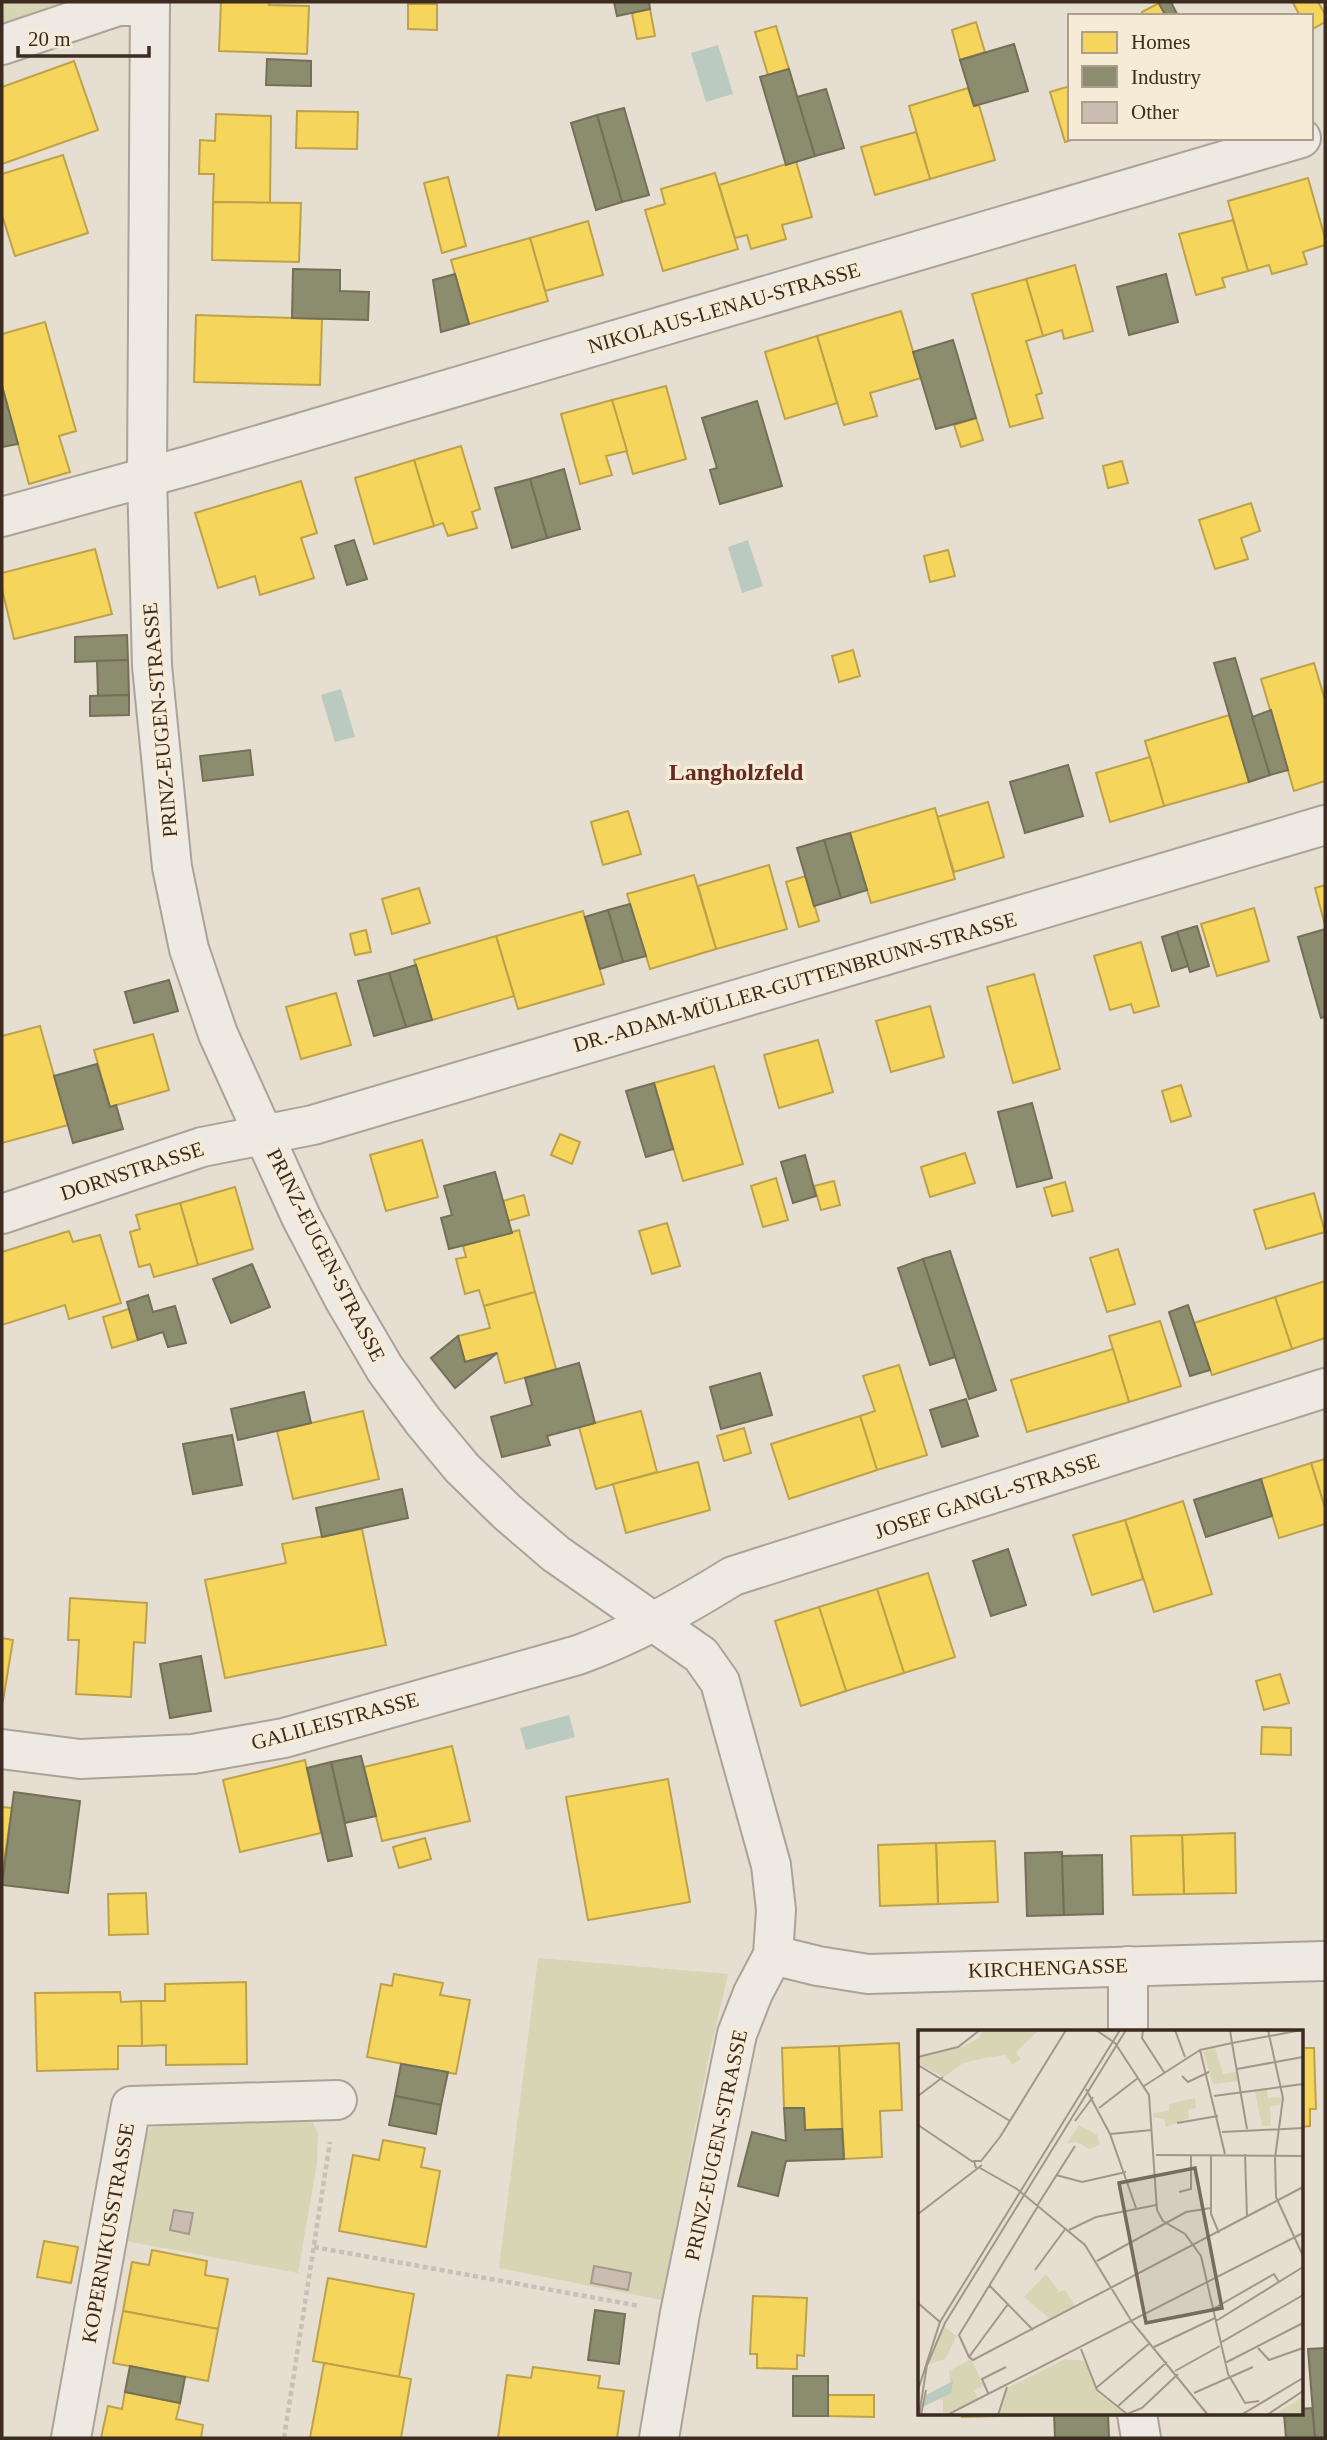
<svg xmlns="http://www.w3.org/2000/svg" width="1327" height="2440" viewBox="0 0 1327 2440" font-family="'Times New Roman',serif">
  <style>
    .green { fill: #d7d5b3 }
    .water { fill: #bbcac0 }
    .homes { fill: #f6d55c; stroke: #bea24a; stroke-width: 2 }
    .industry { fill: #8c8c6e; stroke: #746f57; stroke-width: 2 }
    .building { fill: #cabcb1; stroke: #a6998f; stroke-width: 2 }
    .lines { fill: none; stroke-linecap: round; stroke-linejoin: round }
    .street-casing { stroke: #aba399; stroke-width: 42 }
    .path { stroke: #c7c0b9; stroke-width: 4.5; stroke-dasharray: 5 3.5; stroke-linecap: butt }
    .street { stroke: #eee9e2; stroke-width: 38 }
    .labels { text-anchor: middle; stroke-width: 7; stroke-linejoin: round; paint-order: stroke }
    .street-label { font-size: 21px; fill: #3b2b20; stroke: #f6ebd7 }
    .quarter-label { font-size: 24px; font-weight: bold; fill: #672a20; stroke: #f6ebd7 }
    .inset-road { fill: none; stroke: #a2968a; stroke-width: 2 }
    .view { fill: #776a5e; fill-opacity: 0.15; stroke: #776a5e; stroke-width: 3.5 }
    .inset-edge { fill: none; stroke: #3b2b20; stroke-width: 3.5 }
  </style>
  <rect width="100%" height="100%" fill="#e6ded0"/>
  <g class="green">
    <polygon points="2,2 66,2 2,23"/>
    <polygon points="538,1958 728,1974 708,2060 662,2300 499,2268"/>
    <polygon points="172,2118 312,2120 318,2134 317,2163 298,2273 120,2240 141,2142 151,2128"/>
  </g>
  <g class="water">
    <polygon points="718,45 733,94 706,102 691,53"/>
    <polygon points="748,540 763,586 742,593 728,547"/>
    <polygon points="341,689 355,737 335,742 321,695"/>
    <polygon points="569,1715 575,1737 526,1750 520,1728"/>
  </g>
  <g class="homes">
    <polygon points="221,2 270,2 269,5 309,6 307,54 219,51"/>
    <polygon points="1296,2 1318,2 1325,14 1325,22 1311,30 1311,16 1300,16 1293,3"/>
    <polygon points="1159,3 1166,16 1144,16 1142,12"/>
    <polygon points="408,4 437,4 437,30 408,29"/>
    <polygon points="650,9 655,36 637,39 632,13"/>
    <polygon points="976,22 985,52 960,60 952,30"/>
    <polygon points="776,26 789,69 768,75 755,32"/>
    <polygon points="74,61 98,130 2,164 2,87"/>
    <polygon points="1070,86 1070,138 1078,138 1065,142 1050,92"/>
    <polygon points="968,88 974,106 979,105 995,160 930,179 909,106"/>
    <polygon points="297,111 358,112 357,149 296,148"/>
    <polygon points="216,114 271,116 270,203 213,202 214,174 199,174 200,140 215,141"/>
    <polygon points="916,132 930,179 875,195 861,147"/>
    <polygon points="63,155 88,233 15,256 2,215 2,174"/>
    <polygon points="796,161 812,217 782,225 786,239 751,249 747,235 735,238 719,185"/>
    <polygon points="715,173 738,249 663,271 645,210 665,204 661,189"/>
    <polygon points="448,177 466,246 442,253 424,183"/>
    <polygon points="1308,178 1325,238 1325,245 1303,252 1307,264 1272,274 1269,265 1248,271 1228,201"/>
    <polygon points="213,202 301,203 299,262 212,260"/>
    <polygon points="1233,220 1248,271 1222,278 1225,287 1196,295 1179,234"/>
    <polygon points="588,221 603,275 545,291 530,238"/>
    <polygon points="530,238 548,301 469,324 451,260"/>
    <polygon points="1075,265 1093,331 1064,339 1062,330 1043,336 1026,279"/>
    <polygon points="1026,279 1043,336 1026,341 1042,393 1036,395 1043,418 1010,427 972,294"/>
    <polygon points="901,311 921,378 870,393 877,416 844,425 817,336"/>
    <polygon points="196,315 322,319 320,385 194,382"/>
    <polygon points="45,322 76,431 59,436 70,472 29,484 2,386 2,334"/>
    <polygon points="817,336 837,403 785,419 765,352"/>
    <polygon points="666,386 686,459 633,474 612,400"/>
    <polygon points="612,400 627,451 606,456 612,475 580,484 561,414"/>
    <polygon points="976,418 983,440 961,447 954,425"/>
    <polygon points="461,446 480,509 472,512 477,528 448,536 443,523 434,526 414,460"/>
    <polygon points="414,460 434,526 374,544 355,478"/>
    <polygon points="1122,461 1128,483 1108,488 1103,466"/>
    <polygon points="301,481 317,533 301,538 314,578 260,595 255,576 218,588 195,513"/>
    <polygon points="1251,503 1260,531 1241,538 1248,559 1215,569 1199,520"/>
    <polygon points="95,549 112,614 14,639 2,589 2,573"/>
    <polygon points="948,550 955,576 930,582 924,556"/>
    <polygon points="853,650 860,676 839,682 832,656"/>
    <polygon points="1314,663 1325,700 1325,781 1294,791 1261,679"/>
    <polygon points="1229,715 1249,782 1164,806 1145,741"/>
    <polygon points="1150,757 1164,806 1110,822 1096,773"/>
    <polygon points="988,802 1004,857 954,872 937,817"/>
    <polygon points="935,808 955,879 871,903 850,833"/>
    <polygon points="628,811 641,854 603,865 591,822"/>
    <polygon points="769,865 787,929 716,949 698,886"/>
    <polygon points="694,875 716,949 650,969 627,894"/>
    <polygon points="806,876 819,921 799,927 786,882"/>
    <polygon points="1325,885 1325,925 1315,888"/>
    <polygon points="419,888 430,923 392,934 382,899"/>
    <polygon points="1254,908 1269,961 1217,976 1201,924"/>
    <polygon points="583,911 604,984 518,1009 496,936"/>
    <polygon points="366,930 371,952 355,955 350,934"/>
    <polygon points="496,936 514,996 432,1020 414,960"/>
    <polygon points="1141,942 1159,1006 1134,1013 1131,1004 1110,1010 1094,956"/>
    <polygon points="1034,974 1060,1069 1013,1083 987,987"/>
    <polygon points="336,993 351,1045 301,1059 286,1007"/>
    <polygon points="930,1006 944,1057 891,1072 876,1021"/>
    <polygon points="40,1026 68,1125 2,1143 2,1036"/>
    <polygon points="153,1034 169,1090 110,1107 94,1050"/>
    <polygon points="818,1040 833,1092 779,1108 764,1055"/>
    <polygon points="714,1066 743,1164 683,1181 654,1083"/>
    <polygon points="1181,1085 1191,1116 1171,1122 1162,1091"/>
    <polygon points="560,1134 580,1142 572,1164 551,1155"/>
    <polygon points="422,1140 438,1197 386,1211 370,1155"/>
    <polygon points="965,1153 975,1183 930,1197 921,1167"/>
    <polygon points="776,1178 788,1220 763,1227 751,1186"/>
    <polygon points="834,1181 840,1205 821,1210 814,1186"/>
    <polygon points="1065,1182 1073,1211 1052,1216 1044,1188"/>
    <polygon points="235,1187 253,1249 198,1265 180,1203"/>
    <polygon points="1314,1193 1325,1232 1266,1249 1254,1210"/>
    <polygon points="524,1195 529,1215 508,1221 503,1201"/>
    <polygon points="180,1203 198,1265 154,1277 150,1264 139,1267 130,1232 140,1229 136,1215"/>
    <polygon points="667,1223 680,1266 652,1274 639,1231"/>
    <polygon points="519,1230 535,1292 484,1306 479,1290 465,1294 456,1259 466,1257 463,1246"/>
    <polygon points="69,1231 73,1242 100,1235 121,1303 69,1319 65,1305 2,1325 2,1252"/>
    <polygon points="1118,1249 1135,1304 1107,1312 1090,1258"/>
    <polygon points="1325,1281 1325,1338 1292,1349 1275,1297"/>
    <polygon points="535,1292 556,1369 505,1383 497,1353 465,1362 458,1336 490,1328 484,1306"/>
    <polygon points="1275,1297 1292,1349 1212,1375 1194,1323"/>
    <polygon points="129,1309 138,1340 112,1348 103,1317"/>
    <polygon points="1160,1321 1181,1386 1129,1402 1109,1336"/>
    <polygon points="1113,1349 1129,1402 1027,1432 1011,1380"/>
    <polygon points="899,1365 927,1455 877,1470 860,1416 875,1411 863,1376"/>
    <polygon points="363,1411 379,1479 293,1499 277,1431"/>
    <polygon points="641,1411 657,1472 596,1489 579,1427"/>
    <polygon points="860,1416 877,1470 789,1499 771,1444"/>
    <polygon points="744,1428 751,1453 724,1461 717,1436"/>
    <polygon points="1325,1459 1325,1508 1311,1463"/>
    <polygon points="698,1462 710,1510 626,1533 613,1484"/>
    <polygon points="1311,1463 1325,1508 1325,1524 1279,1538 1261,1479"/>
    <polygon points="1183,1501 1212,1594 1154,1612 1125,1520"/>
    <polygon points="1125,1520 1143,1579 1092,1595 1073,1535"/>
    <polygon points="362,1529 386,1645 225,1678 205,1580 286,1563 282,1544"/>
    <polygon points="928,1573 955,1657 904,1673 877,1589"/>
    <polygon points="877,1589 904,1673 846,1691 819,1607"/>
    <polygon points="70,1598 147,1603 145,1643 134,1642 131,1697 76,1694 79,1640 68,1640"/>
    <polygon points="819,1607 846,1691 801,1706 775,1621"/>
    <polygon points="2,1638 13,1640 3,1701 2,1701"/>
    <polygon points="1280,1674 1289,1703 1264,1710 1256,1681"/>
    <polygon points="1262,1727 1291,1728 1291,1755 1261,1754"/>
    <polygon points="452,1746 470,1821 382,1841 364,1767"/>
    <polygon points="305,1760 321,1833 240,1852 223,1780"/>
    <polygon points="668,1779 690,1902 588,1920 566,1797"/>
    <polygon points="2,1807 12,1808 3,1869 2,1869"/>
    <polygon points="1235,1833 1236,1893 1184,1894 1182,1835"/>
    <polygon points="1182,1835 1184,1894 1133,1895 1131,1836"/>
    <polygon points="425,1838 431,1859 399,1868 393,1847"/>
    <polygon points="995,1841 998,1902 938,1904 936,1843"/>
    <polygon points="936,1843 938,1904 880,1906 878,1845"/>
    <polygon points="146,1893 148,1934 109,1935 108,1894"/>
    <polygon points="394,1974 443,1983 440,1995 470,2000 456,2074 367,2057 381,1984 392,1986"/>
    <polygon points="246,1982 247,2064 166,2065 166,2045 142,2046 141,2001 165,2001 165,1984"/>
    <polygon points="120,1992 121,2002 141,2001 142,2046 118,2046 118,2069 37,2071 35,1993"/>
    <polygon points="899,2043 902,2110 880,2111 882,2157 844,2159 839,2046"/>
    <polygon points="839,2046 842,2129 805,2130 804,2108 784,2108 782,2048"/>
    <polygon points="1301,2048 1314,2048 1316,2109 1310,2109 1310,2126 1301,2127"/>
    <polygon points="383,2140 425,2148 421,2167 440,2171 426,2247 339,2231 353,2155 379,2160"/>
    <polygon points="44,2241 78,2247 71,2283 37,2277"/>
    <polygon points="152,2250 207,2261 205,2275 228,2279 218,2329 123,2311 132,2262 149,2265"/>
    <polygon points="328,2278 414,2294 399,2377 313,2361"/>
    <polygon points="753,2296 807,2298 804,2356 797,2355 797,2369 757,2368 757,2354 750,2354"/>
    <polygon points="123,2311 218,2329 208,2381 113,2363"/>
    <polygon points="324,2363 411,2379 401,2438 310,2438"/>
    <polygon points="533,2367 600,2376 598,2388 624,2391 617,2438 498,2438 507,2375 531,2378"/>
    <polygon points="125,2392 180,2403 176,2419 203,2425 201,2438 101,2438 108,2406 122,2409"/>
    <polygon points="828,2395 874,2395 874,2417 828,2416"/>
    <polygon points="962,2414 1042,2414 1042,2415 962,2417"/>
  </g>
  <g class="industry">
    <polygon points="614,2 649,2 650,9 617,16"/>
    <polygon points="1158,2 1171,2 1178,16 1166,16"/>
    <polygon points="1014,44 1028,91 974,106 960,60"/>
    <polygon points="267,59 311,61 311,86 266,85"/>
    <polygon points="789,69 815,156 786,165 760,77"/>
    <polygon points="826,89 844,148 815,156 797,97"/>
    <polygon points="624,108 649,195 622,202 597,115"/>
    <polygon points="597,115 622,202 596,210 571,123"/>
    <polygon points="293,269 340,270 340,291 369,292 368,320 292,318"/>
    <polygon points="455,274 469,324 441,332 433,280"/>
    <polygon points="1166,274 1178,322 1129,335 1117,287"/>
    <polygon points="953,340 976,418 936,429 913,352"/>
    <polygon points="2,386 18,444 2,447"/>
    <polygon points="757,401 782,486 720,504 710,470 717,468 702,418"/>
    <polygon points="564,469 580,529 547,538 530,479"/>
    <polygon points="530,479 547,538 512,548 495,488"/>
    <polygon points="354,540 367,579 347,585 335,546"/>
    <polygon points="127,635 128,660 75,662 75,637"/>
    <polygon points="1235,658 1270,775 1249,782 1214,663"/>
    <polygon points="128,660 129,695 98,696 97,661"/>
    <polygon points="129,695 129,715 90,716 90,696"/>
    <polygon points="1271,710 1288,770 1270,775 1252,717"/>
    <polygon points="250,750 253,775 203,781 200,756"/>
    <polygon points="1068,765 1083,816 1025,833 1010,782"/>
    <polygon points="850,833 867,890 841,898 824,840"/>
    <polygon points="824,840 841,898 814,906 797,848"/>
    <polygon points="630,904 646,956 623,962 608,910"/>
    <polygon points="608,910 623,962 600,969 585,917"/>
    <polygon points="1197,926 1209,966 1190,972 1177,932"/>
    <polygon points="1325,929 1325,1017 1321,1018 1298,937"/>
    <polygon points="1177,932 1188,966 1172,971 1162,937"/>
    <polygon points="416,965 432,1020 406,1027 389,973"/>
    <polygon points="389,973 406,1027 374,1036 358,981"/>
    <polygon points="169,980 178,1011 134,1023 125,992"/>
    <polygon points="97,1064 110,1107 116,1105 123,1129 73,1143 54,1076"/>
    <polygon points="654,1083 673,1149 646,1157 626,1091"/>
    <polygon points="1032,1103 1052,1178 1017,1187 998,1112"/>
    <polygon points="805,1155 816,1196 793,1203 781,1162"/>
    <polygon points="495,1172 512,1233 449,1249 441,1218 452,1215 444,1186"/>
    <polygon points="950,1251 996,1390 969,1399 923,1259"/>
    <polygon points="923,1259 955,1357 930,1365 898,1268"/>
    <polygon points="252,1264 270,1307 231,1323 213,1279"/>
    <polygon points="148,1295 153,1312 175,1306 186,1343 168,1347 163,1332 138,1340 127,1302"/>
    <polygon points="1188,1305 1210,1370 1190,1376 1169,1312"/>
    <polygon points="458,1336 465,1362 497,1353 455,1388 431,1358"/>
    <polygon points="579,1363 595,1423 547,1436 550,1445 502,1457 491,1417 532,1405 525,1378"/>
    <polygon points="760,1373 772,1415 721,1429 710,1387"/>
    <polygon points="304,1392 311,1423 238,1440 231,1409"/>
    <polygon points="966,1399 978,1436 942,1447 930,1410"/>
    <polygon points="232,1435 242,1485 193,1494 183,1444"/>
    <polygon points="1261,1479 1272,1516 1206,1537 1194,1500"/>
    <polygon points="402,1489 408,1518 322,1537 316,1508"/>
    <polygon points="1008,1549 1026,1605 991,1616 973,1561"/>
    <polygon points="201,1656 211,1711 170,1718 160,1664"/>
    <polygon points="361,1756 376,1816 345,1823 331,1762"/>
    <polygon points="331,1762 352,1856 328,1861 307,1768"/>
    <polygon points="14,1792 80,1801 68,1893 2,1885"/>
    <polygon points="1062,1852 1064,1915 1027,1916 1025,1853"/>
    <polygon points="1102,1855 1103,1914 1064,1915 1062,1856"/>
    <polygon points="401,2064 448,2072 441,2105 395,2096"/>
    <polygon points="395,2096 441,2105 436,2134 389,2125"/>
    <polygon points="784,2108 804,2108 805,2130 842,2129 844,2159 786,2161 778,2196 738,2186 752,2132 786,2141"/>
    <polygon points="595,2310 625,2314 619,2364 588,2360"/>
    <polygon points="1325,2348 1325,2438 1315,2438 1308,2349"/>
    <polygon points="130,2366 185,2377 180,2403 125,2392"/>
    <rect x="793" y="2376" width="35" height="40"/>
    <polygon points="1312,2408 1315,2438 1286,2438 1284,2414 1301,2414 1301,2409"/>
    <polygon points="1054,2414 1108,2414 1109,2438 1055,2438"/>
  </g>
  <g class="building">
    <polygon points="174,2210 193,2213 189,2234 170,2230"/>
    <polygon points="594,2266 631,2273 628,2290 591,2283"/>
  </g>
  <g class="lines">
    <g class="street-casing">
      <g id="street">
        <polyline points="150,2 147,476 152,666 172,867 189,949 218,1034 301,1217 344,1299 385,1369 423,1421 462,1468 507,1512 556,1554 701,1655 720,1682 771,1865 776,1910 773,1955 753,1993 737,2034 680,2313 659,2438"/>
        <polyline points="2,45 118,6 150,6"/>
        <polyline points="2,517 191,465 1301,138"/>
        <polyline points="2,1214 202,1147 313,1125 1325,825"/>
        <path d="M2 1749 80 1759 193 1754 284 1738 578 1655C633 1635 683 1607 733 1576L1325 1388"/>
        <polyline points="773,1955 818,1966 868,1974 1325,1961"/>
        <polyline points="1128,2032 1128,1966"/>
        <polyline points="1137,2414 1141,2438"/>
        <polyline points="71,2438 131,2106 337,2100"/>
      </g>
    </g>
    <g class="path">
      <polyline points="314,2247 640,2306"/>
      <polyline points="284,2438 330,2142"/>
    </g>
    <use href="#street" class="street"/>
  </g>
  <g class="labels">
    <g class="street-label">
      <text transform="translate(724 308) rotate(-16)" y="7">NIKOLAUS-LENAU-STRASSE</text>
      <text transform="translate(160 720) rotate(-95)" y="7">PRINZ-EUGEN-STRASSE</text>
      <text transform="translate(795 982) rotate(-16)" y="7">DR.-ADAM-MÜLLER-GUTTENBRUNN-STRASSE</text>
      <text transform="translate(132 1171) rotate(-18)" y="7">DORNSTRASSE</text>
      <text transform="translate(326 1255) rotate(63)" y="7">PRINZ-EUGEN-STRASSE</text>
      <text transform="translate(987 1496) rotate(-18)" y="7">JOSEF GANGL-STRASSE</text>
      <text transform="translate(335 1721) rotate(-15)" y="7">GALILEISTRASSE</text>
      <text transform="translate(1048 1968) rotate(-2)" y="7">KIRCHENGASSE</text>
      <text transform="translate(716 2145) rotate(-78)" y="7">PRINZ-EUGEN-STRASSE</text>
      <text transform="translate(108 2233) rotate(-80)" y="7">KOPERNIKUSSTRASSE</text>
    </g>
    <g class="quarter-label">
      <text x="736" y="780">Langholzfeld</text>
    </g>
  </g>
  <g transform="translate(918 2030)">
    <rect width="385" height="385" fill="#e6ded0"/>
    <path d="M64 0H121L98 22 103 29 94 35 88 25 66 28 45 33 26 47 0 33V28L42 18 61 8ZM297 18 305 44 318 42 320 51 295 54 285 22ZM349 59 350 68 364 67 362 75 352 76 353 96H344L337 61ZM277 68 278 78 270 80 271 88 248 97 246 89 235 87V83L251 81V74ZM161 95 179 105 182 115 171 119 159 112 149 113ZM128 244 141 261 138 263 147 260 157 276 132 289 106 267ZM26 297 39 306 27 329 9 335ZM53 329 66 356 56 361 60 368 25 385V370L20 369 33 363 31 341ZM147 329 167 331 182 365 207 384 80 385 89 358ZM385 367V385H356L365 379Z" fill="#d7d5b3"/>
    <path d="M35 351 33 363 5 377 8 365Z" fill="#bbcac0"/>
    <path class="inset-road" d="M178 0 197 13 231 65 239 180 245 191 267 204 283 226 310 344 327 373 341 371M225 0 224 8 246 42M257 0 267 27M350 0 365 68 357 128 358 167 385 226M0 27 40 17 62 0M0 35 92 91M319 39 385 27M264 46 270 52 291 42M226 56 282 20M168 59 192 104 218 178M0 66 25 47M296 66 385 54M181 78 220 48M157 91 175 67M259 93 300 86M0 95 55 132M329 99 314 13 384 0M304 102 385 98M192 104 234 100M307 124 282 20 314 13 312 0M327 124 329 187M238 125 385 126M293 125V184L301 203M58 138 56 131H63L82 107 148 0M62 138 99 159 167 215 214 292 290 385M138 145 164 152 208 142M261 162 273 159V125M119 176 157 116M0 184 64 135M151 200 178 187 238 175M179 231 268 182 293 178M117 240 148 198M71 255 115 300M0 273 22 292M90 274 51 327 55 330 385 157M295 279 356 244 361 252M298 291 385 237M302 313 385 265M236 317 297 288M340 318 351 330 385 318M163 319 179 360 209 384M51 327 41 305 120 176M307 333 385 293M257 341 302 316M178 358 232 313M0 360 22 292 202 0M70 363 64 349 88 337M276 363 335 337M199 377 249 332M209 384 224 378 260 344M1 385 9 335 27 293 208 0M3 385 8 360M29 385 385 203M80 385 89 357M323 385 385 348M349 385 385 361"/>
    <path class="view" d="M277 138 304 278 228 293 201 153Z"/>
    <rect width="385" height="385" class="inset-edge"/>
  </g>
  <rect width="1327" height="2440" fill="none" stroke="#3b2b20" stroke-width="7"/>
  <rect x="1068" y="14" width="245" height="126" fill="#f6ebd7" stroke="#ab9e8e" stroke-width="2"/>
  <rect x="1082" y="32" width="35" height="21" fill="#f6d55c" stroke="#ab9e8e" stroke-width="2"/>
  <text x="1131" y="49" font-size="21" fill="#3b2b20">Homes</text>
  <rect x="1082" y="66" width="35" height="21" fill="#8c8c6e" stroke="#ab9e8e" stroke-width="2"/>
  <text x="1131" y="84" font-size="21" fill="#3b2b20">Industry</text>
  <rect x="1082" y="102" width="35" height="21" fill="#cabcb1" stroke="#ab9e8e" stroke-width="2"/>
  <text x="1131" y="119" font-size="21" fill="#3b2b20">Other</text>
  <path d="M18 46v10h131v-10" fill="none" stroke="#3b2b20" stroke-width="3.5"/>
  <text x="28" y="46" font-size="21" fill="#3b2b20" stroke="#f6ebd7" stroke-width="5" paint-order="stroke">20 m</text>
</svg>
